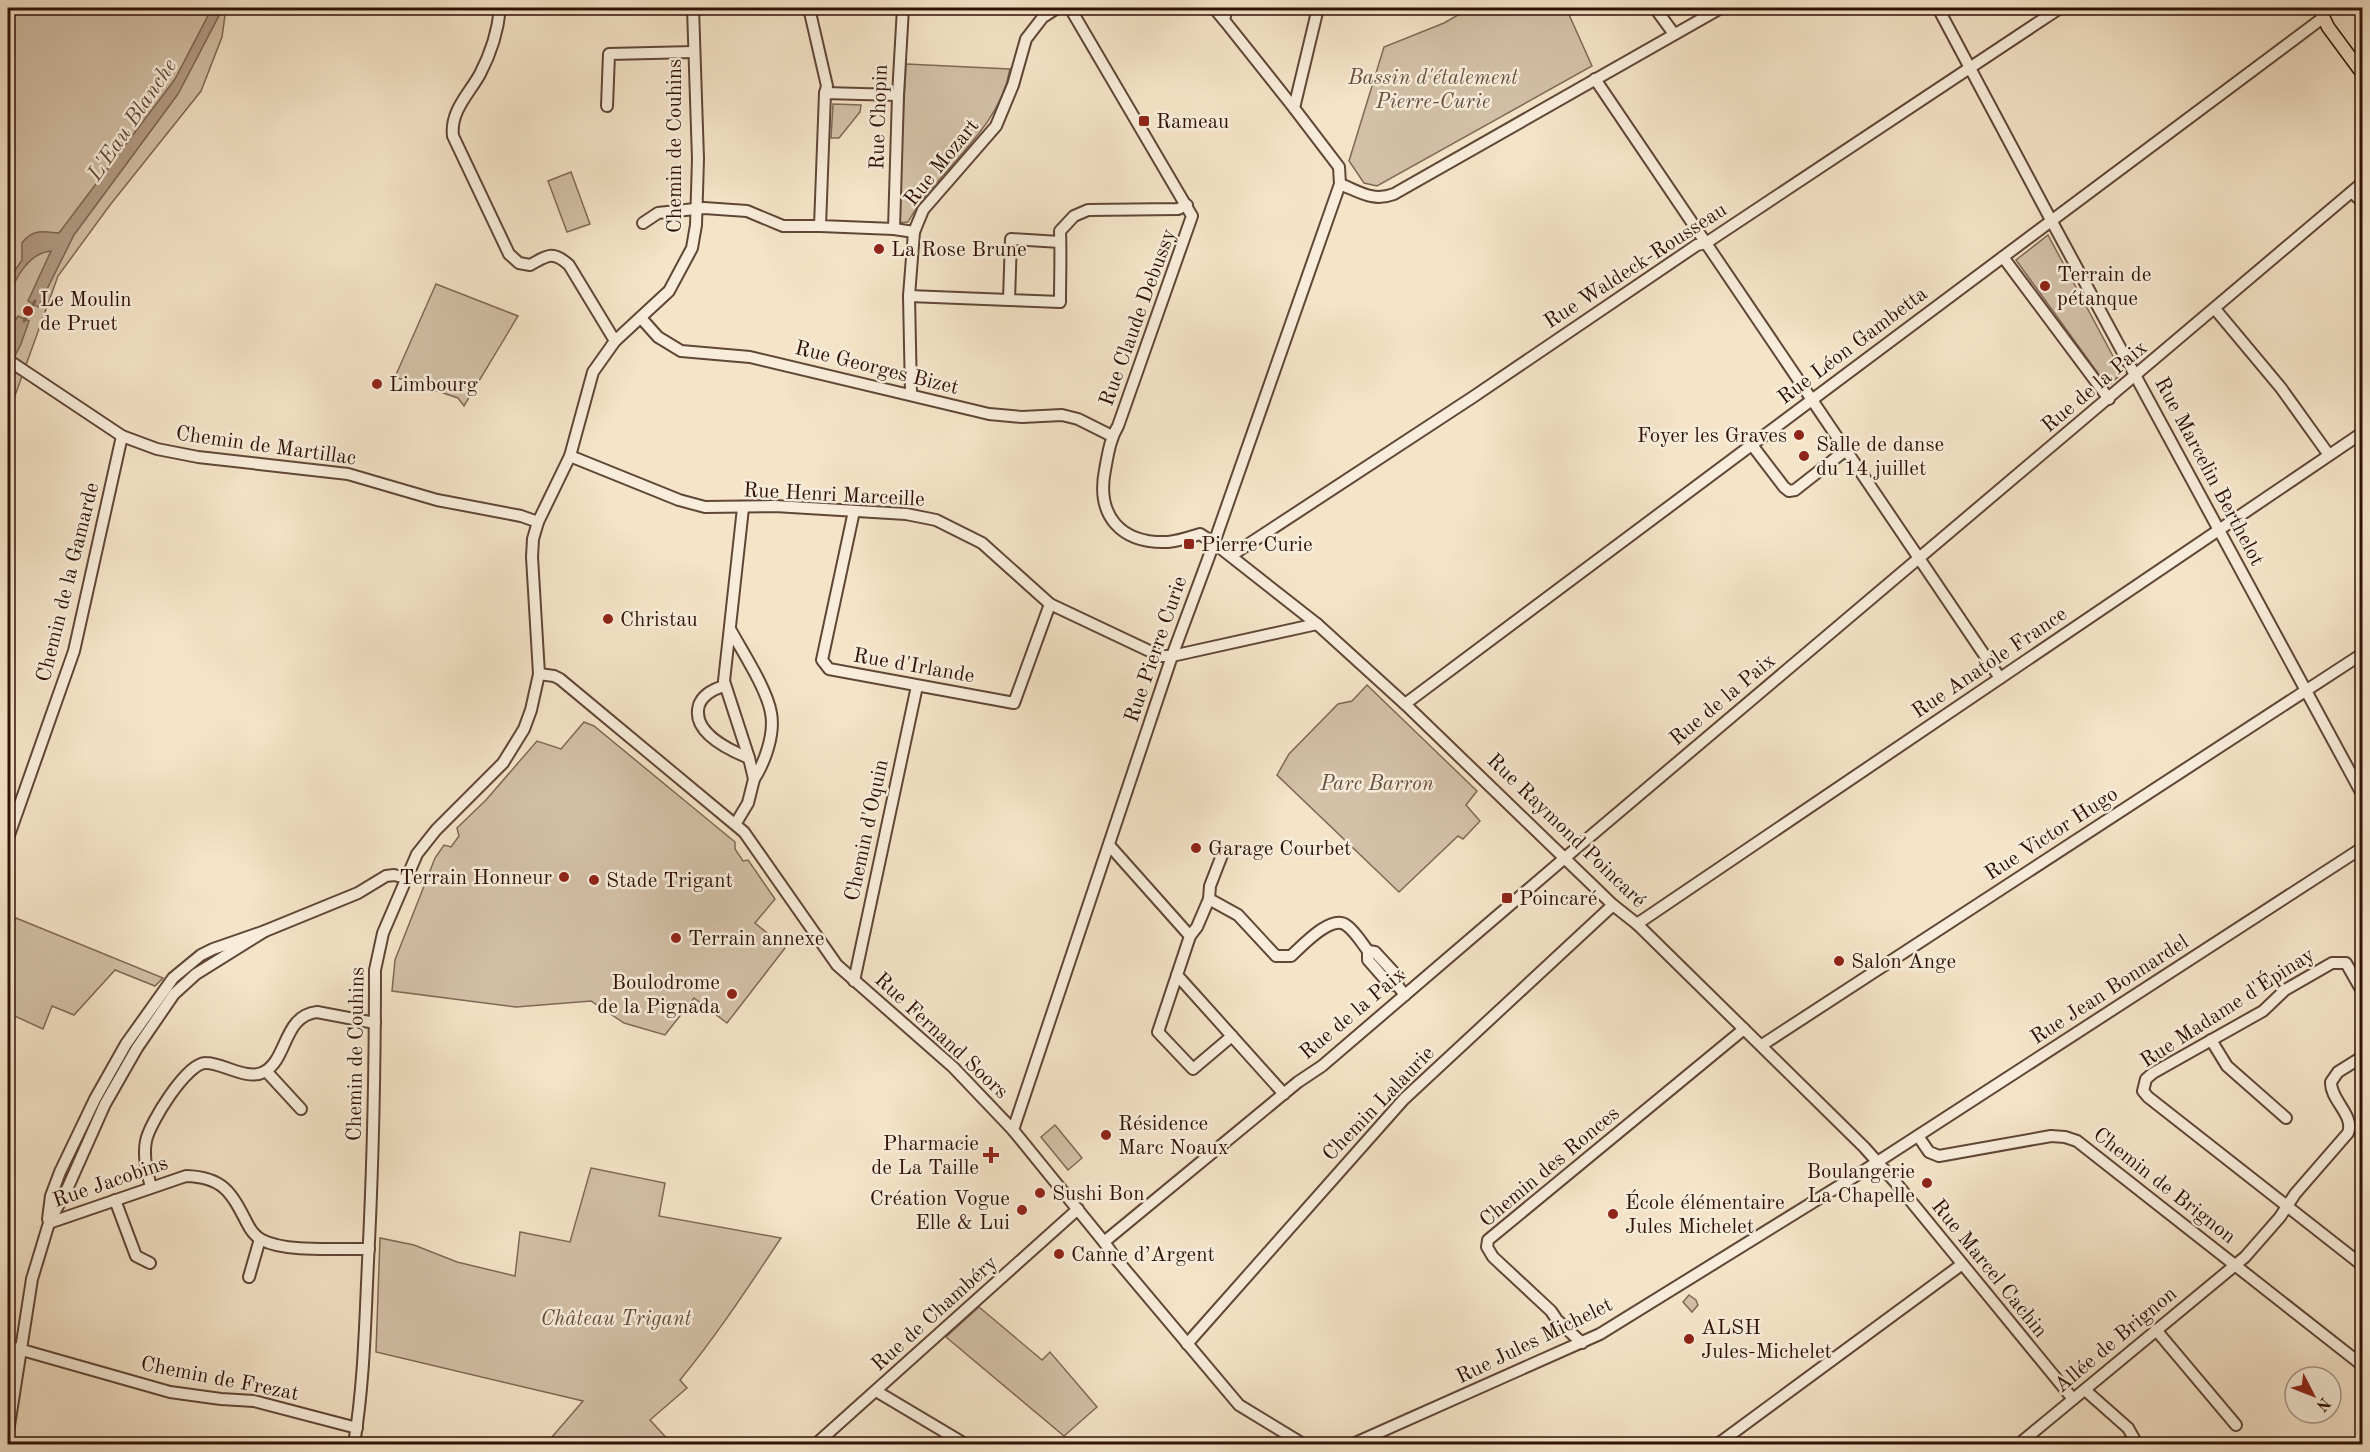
<svg xmlns="http://www.w3.org/2000/svg" width="2370" height="1452" viewBox="0 0 2370 1452" font-family="'Old Standard TT',serif">
  <style>
    .green { fill: #d3c0a7; stroke: #816856; stroke-width: 1.5 }
    .water { fill: #b29c86; stroke: #7e6453; stroke-width: 1.5 }
    .lines { fill: none; stroke-linecap: round; stroke-linejoin: round }
    .stream { stroke: #7e6453; stroke-width: 3 }
    .minor-casing { stroke: #604636; stroke-width: 14 }
    .major-casing { stroke: #2f1106; stroke-width: 15 }
    .minor { stroke: #f8eddb; stroke-width: 10 }
    .major { stroke: #f5e4c8; stroke-width: 12 }
    .poi-dot { fill: #8f2418; stroke: #f8eddb; stroke-width: 2 }
    .labels { text-anchor: middle; stroke-width: 5; stroke-linejoin: round; paint-order: stroke }
    .park-label { font-size: 21px; font-style: italic; fill: #684e3e; stroke: #f8eddb }
    .street-label { font-size: 21px; fill: #2f1106; stroke: #f8eddb }
    .poi-label { font-size: 21px; fill: #2f1106; stroke: #f8eddb; text-anchor: start }
    .water-label { font-size: 22px; font-style: italic; fill: #634939; stroke: #f8eddb }
  </style>
  <rect width="100%" height="100%" fill="#f5e4c8"/>
  <filter id="stains"><feTurbulence type="fractalNoise" baseFrequency=".00333" numOctaves="4"/><feColorMatrix values="0 0 0 0 .2 0 0 0 0 .09 0 0 0 0 .02 0 0 0 .5 -.17"/></filter>
  <radialGradient id="worn" r=".72"><stop offset=".6" stop-color="#630" stop-opacity="0"/><stop offset="1" stop-color="#630" stop-opacity=".3"/></radialGradient>
  <g class="green">
    <polygon points="8,8 226,8 222,37 201,91 110,205 58,276 8,415"/>
    <polygon points="1470,8 1566,8 1592,66 1377,186 1364,183 1349,161 1384,47 1444,23"/>
    <path d="M906 64 1010 69C999 132 938 169 908 222L897 223Z"/>
    <polygon points="833,104 861,105 860,112 839,138 831,138"/>
    <polygon points="571,172 590,224 567,232 548,181"/>
    <polygon points="2048,235 2122,373 2109,385 2105,383 2016,260"/>
    <polygon points="436,284 518,316 464,406 458,398 395,377"/>
    <polygon points="1367,685 1477,791 1466,805 1480,821 1463,839 1458,836 1399,892 1277,775 1289,754 1338,704 1352,701"/>
    <polygon points="584,722 594,726 735,842 735,849 743,861 748,860 775,899 755,923 785,948 727,1023 694,998 665,1035 624,1023 591,1001 516,1007 392,991 395,960 435,858 444,845 451,847 459,836 457,828 486,800 537,741 561,749"/>
    <polygon points="16,918 163,978 155,986 115,970 74,1015 52,1006 43,1029 8,1013 8,940"/>
    <polygon points="1055,1125 1082,1158 1068,1170 1041,1137"/>
    <path d="M591 1168 665 1183 659 1216 781 1238C749 1286 717 1335 680 1380L687 1388 650 1420 672 1444H546L583 1401 376 1352 380 1238 414 1245 457 1262 515 1276 520 1232 570 1242Z"/>
    <polygon points="1689,1295 1696,1300 1698,1305 1692,1312 1683,1302"/>
    <polygon points="979,1307 1042,1360 1050,1352 1097,1407 1064,1436 946,1337"/>
  </g>
  <g class="water">
    <path d="M212 8H223L178 94 74 235 38 307 28 301 51 251C28 253 16 278 8 297V281L22 260V243C33 228 44 232 59 233L175 79Z"/>
    <polygon points="18,316 29,321 21,344 8,370 8,329 12,340 14,335 13,324"/>
  </g>
  <g class="lines">
    <g class="stream">
      <polyline points="24,321 35,301"/>
      <polyline points="8,331 14,341"/>
    </g>
    <g class="minor-casing">
      <g id="minor">
        <path d="M500 8C498 31 491 53 480 74 469 94 450 111 453 136L509 254 519 263 530 265C547 256 552 250 569 265L615 341"/>
        <polyline points="809,8 827,86 825,93"/>
        <path d="M1070 8 1192 216 1118 426C1110 439 1108 454 1105 470 1096 516 1121 544 1168 542 1179 541 1190 537 1200 534L1214 543 1317 624 1405 704 1613 905 1637 924 1864 1147 1896 1183 2073 1399"/>
        <polyline points="1214,8 1224,20"/>
        <polyline points="1227,8 1224,20 1294,108"/>
        <polyline points="1655,8 1674,34"/>
        <polyline points="1938,8 2051,220 2362,794"/>
        <polyline points="1595,79 2000,678"/>
        <polyline points="898,95 825,93 820,226 894,229 914,232"/>
        <polyline points="607,106 609,54 694,52"/>
        <path d="M1340 184C1360 192 1373 202 1394 194L1721 8"/>
        <polyline points="2352,192 2362,202"/>
        <polyline points="643,223 658,213 704,208 747,211 783,226 820,226"/>
        <polyline points="894,229 898,95 903,8"/>
        <path d="M1060 242 1011 239 1009 300 1060 302C1060 278 1061 255 1060 231L1074 216 1088 210 1178 209 1187 205"/>
        <polyline points="2003,257 2109,399"/>
        <polyline points="909,296 1009,300"/>
        <polyline points="2215,309 2281,388 2329,455"/>
        <polyline points="641,318 658,337 681,351 750,357 989,414 1022,417 1062,415 1078,419 1112,436"/>
        <polyline points="8,360 122,436 157,449 198,457 348,474 437,500 521,516 538,522"/>
        <polyline points="911,394 909,296 914,232 923,210 996,126 1013,85 1026,39 1043,17 1057,8"/>
        <polyline points="1752,445 1784,487 1789,491 1795,490 1846,450"/>
        <polyline points="570,456 679,500 705,507 775,506 906,514 936,520 982,543 1050,604 1160,656 1172,656 1317,624"/>
        <polyline points="854,511 822,660 829,669 1014,703 1050,604"/>
        <polyline points="1232,555 1473,397 1697,245 1706,243 2060,8"/>
        <path d="M730 629C742 651 767 689 771 713 775 734 765 762 754 779"/>
        <polyline points="539,674 554,676 560,679 744,832 837,965 953,1067 1013,1130 1104,1242 1117,1260 1239,1405 1303,1444"/>
        <path d="M724 686C714 689 703 694 699 705 691 732 729 750 749 758"/>
        <polyline points="1405,704 2324,17"/>
        <polyline points="736,823 748,803 754,779 749,758 724,681 743,508"/>
        <polyline points="8,838 74,651 122,436"/>
        <polyline points="1109,845 1190,936 1177,975 1284,1094"/>
        <path d="M1222 855 1210 886 1209 899 1238 915 1276 956H1291C1302 946 1331 914 1346 925 1354 930 1362 943 1368 951"/>
        <polyline points="1637,924 2362,433"/>
        <polyline points="1190,936 1197,927 1209,899"/>
        <polyline points="1368,951 1368,960 1390,985 1397,985 1405,995"/>
        <polyline points="1368,951 1375,952 1398,977 1397,985"/>
        <polyline points="1177,975 1158,1032 1193,1069 1232,1036"/>
        <polyline points="854,981 917,686"/>
        <polyline points="2362,991 2346,963 2332,963 2285,990 2263,1011 2153,1073 2146,1079 2143,1091 2148,1097 2362,1265"/>
        <polyline points="2211,1040 2227,1066 2286,1118"/>
        <polyline points="1762,1045 2362,654"/>
        <polyline points="266,1071 301,1109"/>
        <polyline points="1013,1130 1172,656 1214,543 1340,184 1339,167 1294,108 1318,8"/>
        <polyline points="1918,1136 1929,1152 1939,1156 2051,1136 2065,1137 2077,1141 2362,1365"/>
        <path d="M151 1187C147 1172 143 1156 146 1141 149 1124 187 1062 206 1063 223 1063 247 1081 264 1072 288 1059 283 1016 317 1012L375 1023"/>
        <polyline points="115,1200 136,1256 150,1263"/>
        <polyline points="48,1219 51,1196 60,1172 95,1099 126,1044 173,978 201,955 213,949 265,931 358,893 386,876 394,875 406,878"/>
        <path d="M49 1223 186 1176C223 1177 231 1192 247 1223 250 1229 256 1237 262 1240 287 1253 340 1248 369 1249"/>
        <polyline points="1104,1242 1298,1082 1322,1066 1580,845 2362,183"/>
        <polyline points="249,1277 260,1239"/>
        <polyline points="2156,1330 2236,1425"/>
        <polyline points="1582,1343 1557,1320 1551,1311 1493,1257 1487,1247 1488,1240 1744,1029"/>
        <polyline points="1187,1344 1404,1099 1613,905"/>
        <polyline points="8,1346 170,1392 221,1399 254,1401 357,1428"/>
        <polyline points="2085,1390 2128,1428 2137,1444"/>
        <polyline points="876,1391 965,1444"/>
        <polyline points="8,1432 32,1279 49,1223 68,1187 105,1104 137,1048 174,994 196,974 265,931"/>
        <path d="M354 1444C364 1384 365 1324 368 1262 373 1165 375 1067 375 970L383 933 417 854 436 830 503 763 524 729 531 710 539 674 532 557 533 539 538 522 570 456 593 372 615 341 669 291 692 248 696 225 698 159 693 8"/>
        <polyline points="816,1444 1078,1209"/>
        <polyline points="1353,1444 1600,1334 1865,1170 2362,848"/>
        <polyline points="1718,1444 1961,1265"/>
        <path d="M2019 1444 2245 1257 2280 1217 2295 1194 2348 1133C2355 1115 2330 1100 2331 1082L2338 1072 2362 1057"/>
      </g>
    </g>
    <g class="major-casing">
      <polyline id="major" points="2319,8 2328,27 2362,73"/>
    </g>
    <use href="#minor" class="minor"/>
    <use href="#major" class="major"/>
  </g>
  <g class="poi-dot">
    <rect x="1138" y="115" width="12" height="12" rx="3"/>
    <circle cx="879" cy="249" r="6"/>
    <circle cx="2045" cy="286" r="6"/>
    <circle cx="28" cy="311" r="6"/>
    <circle cx="377" cy="384" r="6"/>
    <circle cx="1799" cy="435" r="6"/>
    <circle cx="1804" cy="456" r="6"/>
    <rect x="1183" y="538" width="12" height="12" rx="3"/>
    <circle cx="608" cy="619" r="6"/>
    <circle cx="1196" cy="848" r="6"/>
    <circle cx="564" cy="877" r="6"/>
    <circle cx="594" cy="880" r="6"/>
    <rect x="1501" y="892" width="12" height="12" rx="3"/>
    <circle cx="676" cy="938" r="6"/>
    <circle cx="1839" cy="961" r="6"/>
    <circle cx="732" cy="994" r="6"/>
    <circle cx="1106" cy="1135" r="6"/>
    <path d="M988 1146h6v6h6v6h-6v6h-6v-6h-6v-6h6z"/>
    <circle cx="1927" cy="1183" r="6"/>
    <circle cx="1040" cy="1193" r="6"/>
    <circle cx="1022" cy="1210" r="6"/>
    <circle cx="1613" cy="1214" r="6"/>
    <circle cx="1059" cy="1254" r="6"/>
    <circle cx="1689" cy="1339" r="6"/>
  </g>
  <g class="labels">
    <g class="park-label">
      <text x="1433" y="84">Bassin d'étalement<tspan x="1433" dy="24">Pierre-Curie</tspan></text>
      <text x="1377" y="790">Parc Barron</text>
      <text x="616" y="1325">Château Trigant</text>
    </g>
    <g class="street-label">
      <text transform="translate(878 117) rotate(-88)" y="7">Rue Chopin</text>
      <text transform="translate(674 146) rotate(-90)" y="7">Chemin de Couhins</text>
      <text transform="translate(941 162) rotate(-51)" y="7">Rue Mozart</text>
      <text transform="translate(1635 265) rotate(-33)" y="7">Rue Waldeck-Rousseau</text>
      <text transform="translate(1137 317) rotate(-70)" y="7">Rue Claude Debussy</text>
      <text transform="translate(1852 345) rotate(-37)" y="7">Rue Léon Gambetta</text>
      <text transform="translate(877 367) rotate(14)" y="7">Rue Georges Bizet</text>
      <text transform="translate(2094 386) rotate(-40)" y="7">Rue de la Paix</text>
      <text transform="translate(266 445) rotate(8)" y="7">Chemin de Martillac</text>
      <text transform="translate(2210 471) rotate(62)" y="7">Rue Marcelin Berthelot</text>
      <text transform="translate(834 494) rotate(3)" y="7">Rue Henri Marceille</text>
      <text transform="translate(67 582) rotate(-76)" y="7">Chemin de la Gamarde</text>
      <text transform="translate(1155 649) rotate(-71)" y="7">Rue Pierre Curie</text>
      <text transform="translate(1989 662) rotate(-34)" y="7">Rue Anatole France</text>
      <text transform="translate(914 665) rotate(10)" y="7">Rue d'Irlande</text>
      <text transform="translate(1722 699) rotate(-40)" y="7">Rue de la Paix</text>
      <text transform="translate(866 830) rotate(-78)" y="7">Chemin d'Oquin</text>
      <text transform="translate(1567 830) rotate(44)" y="7">Rue Raymond Poincaré</text>
      <text transform="translate(2051 833) rotate(-33)" y="7">Rue Victor Hugo</text>
      <text transform="translate(2109 989) rotate(-33)" y="7">Rue Jean Bonnardel</text>
      <text transform="translate(2227 1007) rotate(-33)" y="7">Rue Madame d'Épinay</text>
      <text transform="translate(1352 1013) rotate(-40)" y="7">Rue de la Paix</text>
      <text transform="translate(942 1035) rotate(43)" y="7">Rue Fernand Soors</text>
      <text transform="translate(355 1054) rotate(-89)" y="7">Chemin de Couhins</text>
      <text transform="translate(1378 1103) rotate(-46)" y="7">Chemin Lalaurie</text>
      <text transform="translate(1549 1166) rotate(-40)" y="7">Chemin des Ronces</text>
      <text transform="translate(110 1181) rotate(-19)" y="7">Rue Jacobins</text>
      <text transform="translate(2165 1185) rotate(38)" y="7">Chemin de Brignon</text>
      <text transform="translate(1990 1268) rotate(51)" y="7">Rue Marcel Cachin</text>
      <text transform="translate(934 1313) rotate(-42)" y="7">Rue de Chambéry</text>
      <text transform="translate(2115 1339) rotate(-40)" y="7">Allée de Brignon</text>
      <text transform="translate(1534 1340) rotate(-26)" y="7">Rue Jules Michelet</text>
      <text transform="translate(220 1378) rotate(11)" y="7">Chemin de Frezat</text>
    </g>
    <g class="poi-label">
      <text x="1156" y="128">Rameau</text>
      <text x="891" y="256">La Rose Brune</text>
      <text x="2057" y="281">Terrain de<tspan x="2057" dy="24">pétanque</tspan></text>
      <text x="40" y="306">Le Moulin<tspan x="40" dy="24">de Pruet</tspan></text>
      <text x="389" y="391">Limbourg</text>
      <text x="1787" y="442" text-anchor="end">Foyer les Graves</text>
      <text x="1816" y="451">Salle de danse<tspan x="1816" dy="24">du 14 juillet</tspan></text>
      <text x="1201" y="551">Pierre Curie</text>
      <text x="620" y="626">Christau</text>
      <text x="1208" y="855">Garage Courbet</text>
      <text x="552" y="884" text-anchor="end">Terrain Honneur</text>
      <text x="606" y="887">Stade Trigant</text>
      <text x="1519" y="905">Poincaré</text>
      <text x="688" y="945">Terrain annexe</text>
      <text x="1851" y="968">Salon Ange</text>
      <text x="720" y="989" text-anchor="end">Boulodrome<tspan x="720" dy="24">de la Pignada</tspan></text>
      <text x="1118" y="1130">Résidence<tspan x="1118" dy="24">Marc Noaux</tspan></text>
      <text x="979" y="1150" text-anchor="end">Pharmacie<tspan x="979" dy="24">de La Taille</tspan></text>
      <text x="1915" y="1178" text-anchor="end">Boulangerie<tspan x="1915" dy="24">La Chapelle</tspan></text>
      <text x="1052" y="1200">Sushi Bon</text>
      <text x="1010" y="1205" text-anchor="end">Création Vogue<tspan x="1010" dy="24">Elle &amp; Lui</tspan></text>
      <text x="1625" y="1209">École élémentaire<tspan x="1625" dy="24">Jules Michelet</tspan></text>
      <text x="1071" y="1261">Canne d’Argent</text>
      <text x="1701" y="1334">ALSH<tspan x="1701" dy="24">Jules-Michelet</tspan></text>
    </g>
    <g class="water-label">
      <text transform="translate(131 119) rotate(-56)" y="8">L'Eau Blanche</text>
    </g>
  </g>
  <rect width="2370" height="1452" fill="none" stroke="#f5e4c8" stroke-width="30"/>
  <rect x="9" y="9" width="2352" height="1434" fill="none" stroke="#2f1106" stroke-width="3"/>
  <rect x="15" y="15" width="2340" height="1422" fill="none" stroke="#2f1106" stroke-width="1.5"/>
  <g transform="translate(2313 1395) rotate(132)"><circle r="28" fill="#f8eddb" stroke="#a89586" stroke-width="1.5"/>
  <path d="M0-4.5L10 22L0 15L-10 22Z" fill="#8f2418"/>
  <text y="-9" font-size="16" font-weight="bold" text-anchor="middle" fill="#2f1106">N</text>
  </g>
  <rect width="100%" height="100%" filter="url(#stains)"/>
  <rect width="100%" height="100%" fill="url(#worn)"/>
</svg>
